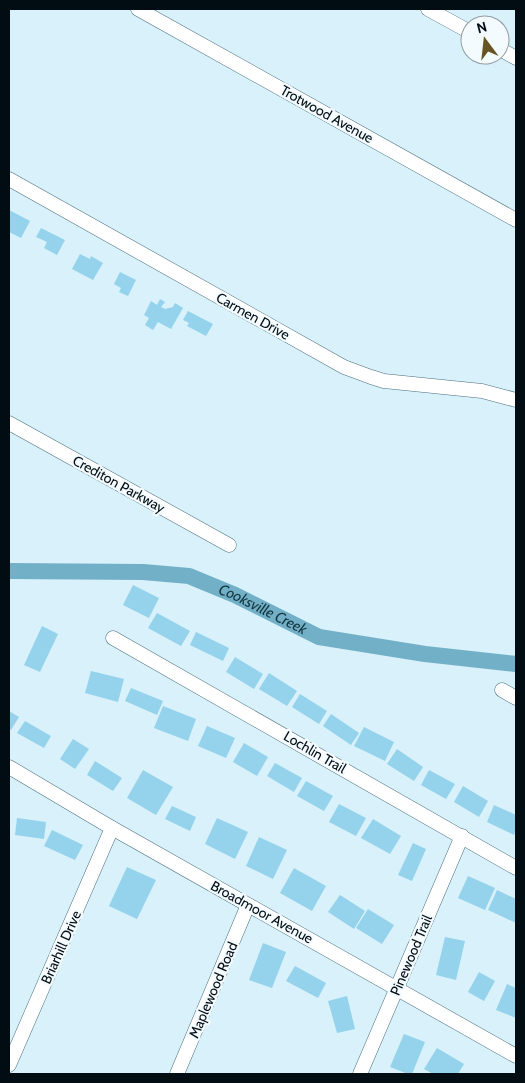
<svg xmlns="http://www.w3.org/2000/svg" width="525" height="1083" viewBox="0 0 525 1083" font-family="Cabin,sans-serif">
  <style>
    .lines { fill: none; stroke-linecap: round; stroke-linejoin: round }
    .river { stroke: #71b0c7; stroke-width: 16 }
    .building { fill: #94d3eb }
    .minor-casing { stroke: #4a6f7e; stroke-width: 15 }
    .minor { stroke: #fff; stroke-width: 14 }
    .labels { text-anchor: middle; stroke-width: 4.5; stroke-linejoin: round; paint-order: stroke }
    .street-label { font-size: 14px; fill: #020d13; stroke: #f3fbfe }
    .water-label { font-size: 15px; font-style: italic; fill: #15343f; stroke: #f3fbfe }
  </style>
  <rect width="100%" height="100%" fill="#d8f1fb"/>
  <g class="lines">
    <path class="river" id="s1" d="M9 571 143 572 189 576 235 595 319 637 425 654 516 664"/>
  </g>
  <g class="building">
    <polygon points="9,210 30,221 21,238 9,232"/>
    <polygon points="41,228 65,240 57,255 44,248 47,242 36,237"/>
    <polygon points="80,254 90,259 91,256 103,263 93,280 72,269"/>
    <polygon points="120,272 136,280 128,296 119,292 121,288 114,284"/>
    <polygon points="160,299 165,302 161,307 165,309 173,307 175,303 183,308 171,329 158,322 153,330 145,325 149,318 144,315 151,301 157,305"/>
    <polygon points="188,311 213,324 206,336 187,326 189,323 183,320"/>
    <polygon points="133,585 159,598 149,618 123,605"/>
    <polygon points="157,613 190,631 181,646 148,628"/>
    <polygon points="42,626 58,634 40,672 24,665"/>
    <polygon points="196,632 229,648 223,661 190,645"/>
    <polygon points="235,657 263,674 254,689 226,672"/>
    <polygon points="91,671 124,679 118,702 85,693"/>
    <polygon points="269,673 297,691 287,706 259,689"/>
    <polygon points="131,688 163,701 157,715 125,701"/>
    <polygon points="300,694 327,711 319,724 292,707"/>
    <polygon points="163,706 196,719 188,741 154,728"/>
    <polygon points="9,711 19,717 11,730 9,729"/>
    <polygon points="331,714 359,733 351,745 323,726"/>
    <polygon points="25,721 51,736 44,748 17,733"/>
    <polygon points="207,726 235,738 226,758 198,746"/>
    <polygon points="364,727 394,742 385,761 354,746"/>
    <polygon points="73,739 89,749 75,769 60,759"/>
    <polygon points="244,743 268,757 257,776 233,762"/>
    <polygon points="397,749 423,767 414,781 387,764"/>
    <polygon points="95,761 122,778 113,791 87,775"/>
    <polygon points="275,763 302,778 294,792 267,776"/>
    <polygon points="143,770 173,787 156,815 127,798"/>
    <polygon points="429,770 455,784 446,799 421,785"/>
    <polygon points="306,781 333,796 324,811 297,796"/>
    <polygon points="463,786 488,801 479,817 454,802"/>
    <polygon points="339,804 366,818 356,836 329,822"/>
    <polygon points="494,805 516,815 516,830 514,835 487,822"/>
    <polygon points="172,806 196,817 190,831 165,819"/>
    <polygon points="17,818 46,822 44,839 15,835"/>
    <polygon points="217,818 248,832 235,859 205,844"/>
    <polygon points="373,819 401,836 390,854 361,838"/>
    <polygon points="52,830 83,845 75,860 44,846"/>
    <polygon points="259,837 287,850 273,879 246,866"/>
    <polygon points="413,843 426,849 412,881 398,875"/>
    <polygon points="127,867 156,880 137,919 109,906"/>
    <polygon points="294,868 326,886 312,911 280,893"/>
    <polygon points="468,876 495,888 485,910 458,898"/>
    <polygon points="497,890 516,899 516,923 488,910"/>
    <polygon points="340,895 365,911 354,929 328,912"/>
    <polygon points="368,909 394,925 382,944 356,928"/>
    <polygon points="445,937 465,941 456,980 436,975"/>
    <polygon points="263,943 286,952 272,988 249,980"/>
    <polygon points="295,966 326,983 318,998 286,981"/>
    <polygon points="479,972 495,981 484,1001 468,992"/>
    <polygon points="507,984 516,988 516,1018 496,1010"/>
    <polygon points="347,996 355,1029 337,1033 328,1001"/>
    <polygon points="404,1034 425,1042 412,1074 408,1074 390,1067"/>
    <polygon points="437,1048 464,1064 458,1074 433,1074 424,1069"/>
  </g>
  <g class="lines">
    <g class="minor-casing">
      <g id="minor">
        <polyline points="138,9 516,220"/>
        <polyline points="428,9 470,32"/>
        <polyline points="500,49 516,58"/>
        <polyline points="9,179 344,367 371,377 384,381 482,391 516,400"/>
        <polyline points="9,423 229,545"/>
        <polyline points="113,638 516,868"/>
        <polyline points="502,690 516,698"/>
        <polyline points="9,767 112,828 516,1056"/>
        <polyline points="9,1065 112,828"/>
        <polyline points="177,1074 248,905"/>
        <polyline points="360,1074 462,836"/>
      </g>
    </g>
    <use href="#minor" class="minor"/>
  </g>
  <g class="labels">
    <g class="street-label">
      <text transform="translate(327 114) rotate(29)" y="5">Trotwood Avenue</text>
      <text transform="translate(253 316) rotate(29)" y="5">Carmen Drive</text>
      <text transform="translate(119 484) rotate(29)" y="5">Crediton Parkway</text>
      <text transform="translate(315 752) rotate(30)" y="5">Lochlin Trail</text>
      <text transform="translate(262 912) rotate(29)" y="5">Broadmoor Avenue</text>
      <text transform="translate(61 947) rotate(-66)" y="5">Briarhill Drive</text>
      <text transform="translate(411 955) rotate(-67)" y="5">Pinewood Trail</text>
      <text transform="translate(213 990) rotate(-67)" y="5">Maplewood Road</text>
    </g>
    <g class="water-label">
      <text dy="5" stroke="none"><textPath href="#s1" startOffset="261">Cooksville Creek</textPath></text>
    </g>
  </g>
  <rect width="525" height="1083" fill="none" stroke="#020d13" stroke-width="20"/>
  <g transform="translate(485 40) rotate(345)"><circle r="24" fill="#f3fbfe" stroke="#939ca0"/>
  <path d="M0-4L9 19L0 12L-9 19Z" fill="#665522"/>
  <text y="-8" font-size="14" font-weight="bold" text-anchor="middle" fill="#020d13">N</text>
  </g>
</svg>
